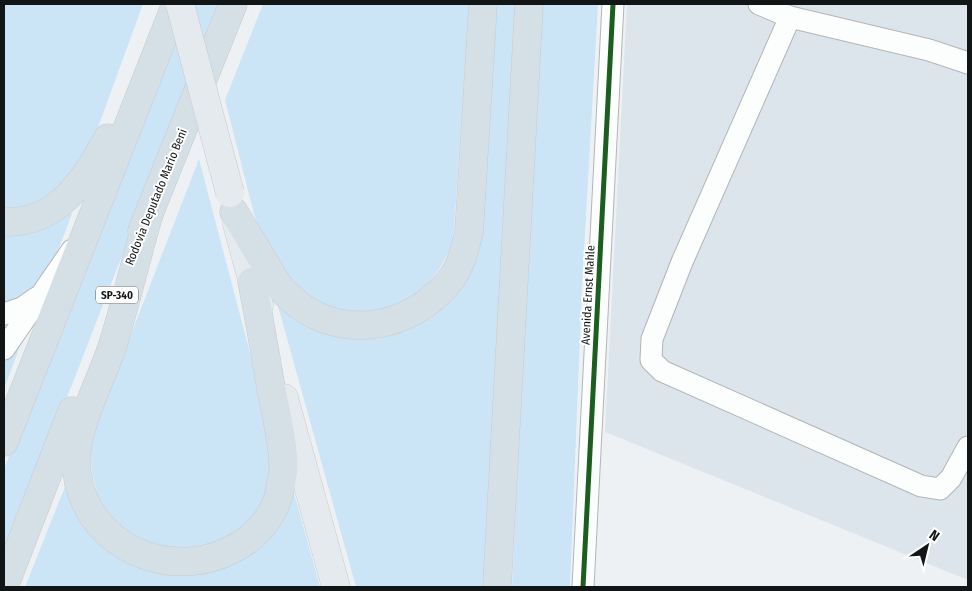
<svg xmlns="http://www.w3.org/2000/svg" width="972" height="591" viewBox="0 0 972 591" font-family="'Fira Sans Condensed',sans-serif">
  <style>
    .built { fill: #dce5ec }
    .green { fill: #cbe5f7 }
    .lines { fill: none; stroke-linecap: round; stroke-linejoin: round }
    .minor-casing { stroke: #b3b5b7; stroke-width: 23 }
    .major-casing { stroke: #c9cbcc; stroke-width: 29 }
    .highway-casing { stroke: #c9cbcc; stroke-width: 29 }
    .minor { stroke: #fcfdfd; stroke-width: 21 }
    .major { stroke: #e5eaee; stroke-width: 28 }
    .highway { stroke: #d5dfe6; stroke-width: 28 }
    .major-bridge-casing { stroke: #c9cbcc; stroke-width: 29; stroke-linecap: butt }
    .major-bridge { stroke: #e5eaee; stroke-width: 28 }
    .cycleway-casing { stroke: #fff; stroke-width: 8 }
    .cycleway { stroke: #1b5e20; stroke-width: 5 }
    .labels { text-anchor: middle; stroke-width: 4; stroke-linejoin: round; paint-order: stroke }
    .shield { fill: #fff; stroke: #595b5c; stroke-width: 1 }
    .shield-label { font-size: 11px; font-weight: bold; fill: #121516 }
    .street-label { font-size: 12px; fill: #121516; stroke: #fff }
  </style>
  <rect width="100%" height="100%" fill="#eef1f4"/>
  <polygon class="built" points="627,4 968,4 968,580 605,432"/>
  <g class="green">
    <polygon points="4,4 143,4 92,144 78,170 45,198 25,206 6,208 4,208"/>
    <polygon points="189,4 220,4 155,160 158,163 4,560 4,469 146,107 152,104"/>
    <polygon points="263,4 469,4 454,230 450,249 440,268 427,285 412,297 394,306 373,311 354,312 333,308 320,303 291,282 266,248 254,214 225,100"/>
    <polygon points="493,4 520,4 488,587 356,587 278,306 281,302 319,327 454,291"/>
    <polygon points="543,4 598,4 582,286 570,587 512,587 527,271"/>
    <polygon points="199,159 268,421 272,467 267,490 259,509 243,527 224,541 203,548 179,549 155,545 131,535 110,517 98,496 92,473 90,448 97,422"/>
    <path d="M68 209 72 214C63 236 50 278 31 293 23 299 12 303 4 308V230Z"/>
    <polygon points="25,333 4,389 4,360 10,350"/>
    <polygon points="68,479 77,504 183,571 293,489 320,587 25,587"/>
  </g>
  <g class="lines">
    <g class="minor-casing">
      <g id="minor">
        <polyline points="759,4 790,17 929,50 968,63"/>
        <polyline points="790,17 682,262 652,339 651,360 662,371 921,486 940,489 951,478 968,447"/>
        <polyline points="4,314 22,308 36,298"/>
        <polyline points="4,349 72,250"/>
        <polyline points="583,587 613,4"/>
      </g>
    </g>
    <g class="major-casing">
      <g id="major">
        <polyline points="237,224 259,305"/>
        <polyline points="284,398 336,587"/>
      </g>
    </g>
    <g class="highway-casing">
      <g id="highway">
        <path d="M234 212C245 230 255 247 266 265 271 274 277 285 285 293 333 343 411 332 451 279 461 266 465 248 469 232L483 4"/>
        <path d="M149 214C136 258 126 303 112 347 101 380 76 427 76 460 78 550 182 591 250 538 263 527 275 511 279 494 280 487 282 479 283 471 285 449 275 411 271 388 265 352 259 317 252 282"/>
        <path d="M4 222C58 224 85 180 108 138"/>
        <polyline points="142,231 233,4"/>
        <polyline points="4,442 176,4"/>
        <polyline points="4,587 72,411"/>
        <polyline points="497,587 529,4"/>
      </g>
    </g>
    <use href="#minor" class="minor"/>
    <use href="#major" class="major"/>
    <use href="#highway" class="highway"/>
    <g class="major-bridge-casing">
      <polyline id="major-bridge" points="180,4 230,193"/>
    </g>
    <use href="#major-bridge" class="major-bridge"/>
    <g class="cycleway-casing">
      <polyline id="cycleway" points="583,587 613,4"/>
    </g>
    <use href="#cycleway" class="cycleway"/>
  </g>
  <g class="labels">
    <rect class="shield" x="96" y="286.5" width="42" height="17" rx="4"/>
    <g class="shield-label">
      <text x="117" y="299">SP-340</text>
    </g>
    <g class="street-label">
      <text transform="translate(156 197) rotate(-68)" y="4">Rodovia Deputado Mario Beni</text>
      <text transform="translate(588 295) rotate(-87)" y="4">Avenida Ernst Mahle</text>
    </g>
  </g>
  <rect width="972" height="591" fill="none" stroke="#121516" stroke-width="10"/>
  <g transform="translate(927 546) rotate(35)" stroke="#ffffff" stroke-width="4" paint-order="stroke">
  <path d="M0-4L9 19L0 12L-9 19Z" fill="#121516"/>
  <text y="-8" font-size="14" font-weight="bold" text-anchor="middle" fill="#121516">N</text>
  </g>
</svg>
